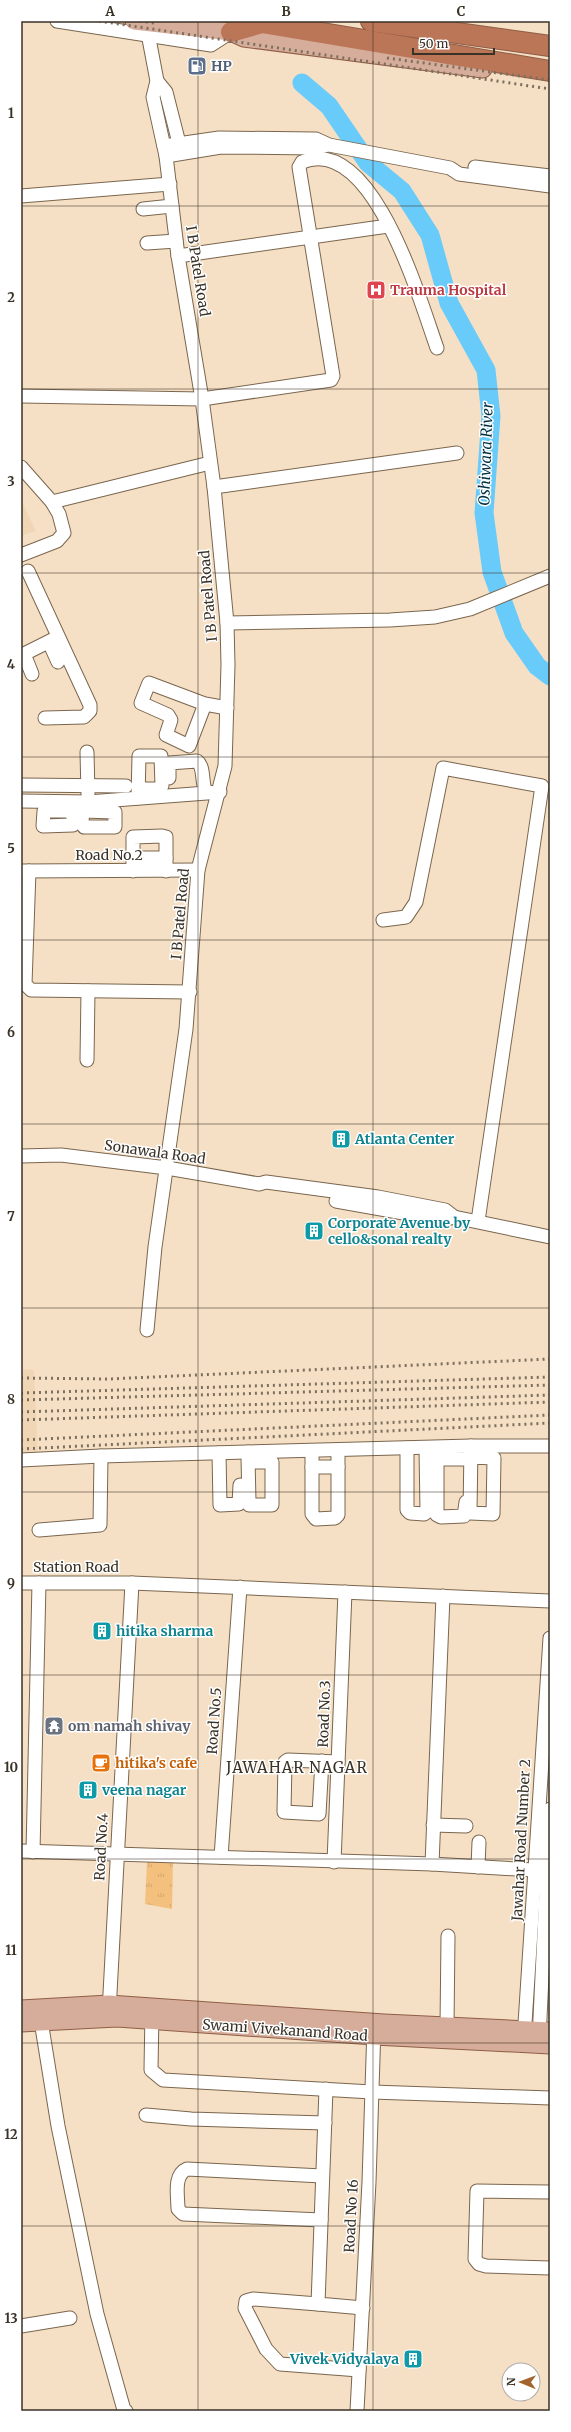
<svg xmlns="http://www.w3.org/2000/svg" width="571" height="2432" viewBox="0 0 571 2432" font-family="Merriweather,serif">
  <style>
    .built { fill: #f1d6b5 }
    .park { fill: url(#park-tufts) }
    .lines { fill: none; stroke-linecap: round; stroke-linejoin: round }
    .river { stroke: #69cbf9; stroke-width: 19 }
    .minor-casing { stroke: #7a664e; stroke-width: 15 }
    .major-casing { stroke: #8e5e46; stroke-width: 19 }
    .highway-casing { stroke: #8e5e46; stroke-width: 22 }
    .minor { stroke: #fff; stroke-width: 13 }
    .major { stroke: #d6ac9a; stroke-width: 17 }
    .highway { stroke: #bb7557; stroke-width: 20 }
    .rail { stroke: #7c6f5e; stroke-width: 3; stroke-dasharray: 2 4; stroke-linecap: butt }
    .grid { fill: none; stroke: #3a3227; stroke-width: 1; stroke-opacity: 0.55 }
    .labels { text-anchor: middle; stroke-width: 3; stroke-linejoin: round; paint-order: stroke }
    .service-label { font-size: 14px; font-weight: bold; fill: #4e5e75; stroke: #fff; text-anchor: start }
    .street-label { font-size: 14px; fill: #3a3227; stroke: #fff }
    .health-label { font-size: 14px; font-weight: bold; fill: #be3a42; stroke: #fff; text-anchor: start }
    .culture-label { font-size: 14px; font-weight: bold; fill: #0d838f; stroke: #fff; text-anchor: start }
    .worship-label { font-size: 14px; font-weight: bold; fill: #5b616d; stroke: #fff; text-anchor: start }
    .food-label { font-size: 14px; font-weight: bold; fill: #c56008; stroke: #fff; text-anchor: start }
    .water-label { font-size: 15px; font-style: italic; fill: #023043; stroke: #fff }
    .neighbourhood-label { font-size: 15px; letter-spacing: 1px; fill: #3a3227; stroke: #fff }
    .neatline { fill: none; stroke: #3a3227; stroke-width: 1.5 }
    .grid-label { font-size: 13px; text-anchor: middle; font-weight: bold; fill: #3a3227 }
  </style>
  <defs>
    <pattern id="park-tufts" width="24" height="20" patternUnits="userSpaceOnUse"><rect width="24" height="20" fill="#f4c07d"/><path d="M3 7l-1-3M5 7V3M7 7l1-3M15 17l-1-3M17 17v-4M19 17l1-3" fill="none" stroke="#d2a56c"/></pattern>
  </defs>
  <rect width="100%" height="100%" fill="#f6e0c5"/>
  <g class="built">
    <polygon points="21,500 36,531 21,536"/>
    <polygon points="21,1369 34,1370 38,1460 21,1462"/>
  </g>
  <polygon class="park" points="173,1860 172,1909 145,1904 147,1862"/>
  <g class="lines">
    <polyline class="river" points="302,83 329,106 368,163 402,191 430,235 449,303 486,370 491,416 484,513 492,572 514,633 537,666 550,676"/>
    <g class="minor-casing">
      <g id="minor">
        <polyline points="57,21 211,45 231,32"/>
        <polyline points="146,23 157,81 153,97 166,156 178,256 202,399 214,487 227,623 228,665 225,766 198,870 186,1029 155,1247 147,1330"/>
        <polyline points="157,81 166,92 181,151"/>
        <polyline points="164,146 219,138 316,139 329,145 450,168 459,174 550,186"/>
        <polyline points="166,156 221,147 316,148 325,146"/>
        <polyline points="475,167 550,176"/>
        <polyline points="21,196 170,184"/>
        <polyline points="143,209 172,206"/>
        <polyline points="147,243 176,241"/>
        <polyline points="178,256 388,226"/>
        <path d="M21 396 202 399 331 380 333 376 299 167 302 162C373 133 420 301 437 348"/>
        <polyline points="21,467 52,502 210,463"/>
        <polyline points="214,487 457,453"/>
        <polyline points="21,555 57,541 64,533 59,514 52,502"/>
        <polyline points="28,571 90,705 90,711 84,717 45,718"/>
        <polyline points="227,623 390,620 435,617 470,609 550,576"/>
        <polyline points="49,642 58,662"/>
        <polyline points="32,674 24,654 58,637"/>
        <polyline points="205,704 189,746 166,735 171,720 168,715 141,703 149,683 205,704 227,708"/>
        <polyline points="87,752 88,794"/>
        <path d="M169 778V763L197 761C205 767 201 783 206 792"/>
        <polyline points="21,785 126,786"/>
        <polyline points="138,798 139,756 161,756 162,786 159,789 145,789"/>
        <polyline points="21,801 88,802 220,792"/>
        <polygon points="44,811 73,811 73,825 43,826"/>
        <polyline points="82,811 115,812 115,827 84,827 82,824 83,802"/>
        <polyline points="133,858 166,858"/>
        <polyline points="21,871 198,870"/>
        <polyline points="29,871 25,984 31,990 190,992"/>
        <polyline points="133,871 133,837 162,836 166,837 166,871"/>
        <polyline points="383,920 406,917 416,902 443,768 542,786 478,1221"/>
        <polyline points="87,1060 88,991"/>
        <polyline points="21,1156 61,1155 167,1168 259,1184 266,1182 378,1197 445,1210 454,1217"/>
        <polyline points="336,1201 443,1220 454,1217 550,1237"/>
        <polyline points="407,1448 407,1510 410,1513 424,1514 427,1512 426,1448"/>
        <polyline points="437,1448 437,1515 441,1517 464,1516 466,1502"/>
        <polyline points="312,1451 312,1514 316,1519 335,1518 338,1515 338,1450"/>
        <polyline points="248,1452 248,1457 249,1502 249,1505 272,1505 272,1462 248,1462"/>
        <polyline points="219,1453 220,1505 239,1504 240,1485"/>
        <polyline points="471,1457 494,1458 493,1514 470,1513 471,1446"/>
        <polyline points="437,1459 466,1459"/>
        <polyline points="21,1460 101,1456 471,1446 550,1446"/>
        <polyline points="312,1467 338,1467"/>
        <polyline points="39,1530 100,1525 101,1456"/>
        <polyline points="21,1583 132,1583 550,1601"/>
        <polyline points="322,1761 319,1814 284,1812 285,1762 288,1760 338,1762"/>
        <polyline points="433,1825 466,1826"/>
        <polyline points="21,1851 432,1864 550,1871"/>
        <polyline points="33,1852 39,1583"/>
        <polyline points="221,1857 240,1587"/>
        <polyline points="334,1862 345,1592"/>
        <polyline points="432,1864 443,1596"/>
        <polyline points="478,1867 479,1842"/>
        <polyline points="152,2011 151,2070 163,2080 372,2092 550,2098"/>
        <polyline points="109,2012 132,1583"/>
        <polyline points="41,2021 58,2126 97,2314 124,2410 126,2411"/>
        <polyline points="447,2026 448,1936"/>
        <polyline points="524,2039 550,1638"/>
        <polyline points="539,2039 550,1809"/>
        <polyline points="326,2089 318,2304 363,2308"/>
        <polyline points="146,2115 191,2119 325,2123"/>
        <polyline points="550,2192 477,2191 475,2259 479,2264 486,2266 550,2268"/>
        <path d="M321 2220 183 2214 178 2209C178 2196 173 2175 187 2169L322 2176"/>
        <polyline points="318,2304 253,2299 246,2301 245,2308 266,2349 280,2364 359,2370"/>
        <polyline points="21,2326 70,2318"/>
        <polyline points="357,2411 369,2182 374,2027"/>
      </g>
    </g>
    <g class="major-casing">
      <g id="major">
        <polyline points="134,21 231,32 244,38 483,69"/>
        <polyline points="21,2009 109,2004 384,2023 550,2031"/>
        <polyline points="21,2023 117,2018 374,2036 550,2045"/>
      </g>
    </g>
    <g class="highway-casing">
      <g id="highway">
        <polyline points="250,21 550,71"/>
        <polyline points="371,21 550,46"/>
        <polyline points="231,32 262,23"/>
      </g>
    </g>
    <use href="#minor" class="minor"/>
    <use href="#major" class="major"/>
    <use href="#highway" class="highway"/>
    <g class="rail">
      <polyline points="99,21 550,89"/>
      <polyline points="140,21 154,23"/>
      <polyline points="387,58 550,80"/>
      <polyline points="21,1378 109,1379 550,1359"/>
      <polyline points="21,1393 550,1377"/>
      <polyline points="21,1400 550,1385"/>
      <polyline points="21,1412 550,1395"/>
      <polyline points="21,1420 550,1402"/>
      <polyline points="21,1440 550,1415"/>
      <polyline points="21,1449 550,1423"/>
    </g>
  </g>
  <path class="grid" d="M198 21V2411M373 21V2411M21 206H550M21 389H550M21 573H550M21 757H550M21 940H550M21 1124H550M21 1308H550M21 1492H550M21 1675H550M21 1859H550M21 2043H550M21 2226H550"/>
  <defs>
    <g id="fuel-square" transform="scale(1)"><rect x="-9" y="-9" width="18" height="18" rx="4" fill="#5c6f8a" stroke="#fff"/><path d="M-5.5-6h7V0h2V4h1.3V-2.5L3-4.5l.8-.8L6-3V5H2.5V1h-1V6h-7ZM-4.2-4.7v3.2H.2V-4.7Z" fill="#fff"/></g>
    <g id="hospital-square" transform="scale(1)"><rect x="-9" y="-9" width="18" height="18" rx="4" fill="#e0444e" stroke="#fff"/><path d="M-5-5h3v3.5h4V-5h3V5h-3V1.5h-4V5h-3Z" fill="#fff"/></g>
    <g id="building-square" transform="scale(1)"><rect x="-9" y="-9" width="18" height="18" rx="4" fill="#0f9aa8" stroke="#fff"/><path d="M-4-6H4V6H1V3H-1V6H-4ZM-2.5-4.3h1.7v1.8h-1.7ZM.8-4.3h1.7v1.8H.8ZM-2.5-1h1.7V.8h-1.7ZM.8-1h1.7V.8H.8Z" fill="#fff"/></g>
    <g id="temple-square" transform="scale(1)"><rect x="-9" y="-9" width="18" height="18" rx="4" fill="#6b7280" stroke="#fff"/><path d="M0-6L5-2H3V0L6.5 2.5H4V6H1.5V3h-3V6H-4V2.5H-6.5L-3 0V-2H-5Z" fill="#fff"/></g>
    <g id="cafe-square" transform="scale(1)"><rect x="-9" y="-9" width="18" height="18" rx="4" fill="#e8710a" stroke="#fff"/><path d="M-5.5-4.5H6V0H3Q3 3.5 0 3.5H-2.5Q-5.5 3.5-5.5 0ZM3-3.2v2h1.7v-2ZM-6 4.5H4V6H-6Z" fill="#fff"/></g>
  </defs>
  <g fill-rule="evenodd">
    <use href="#fuel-square" x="197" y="66"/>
    <use href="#hospital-square" x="376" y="290"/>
    <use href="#building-square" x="341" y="1139"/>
    <use href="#building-square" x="314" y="1231"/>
    <use href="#building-square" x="102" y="1631"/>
    <use href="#temple-square" x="54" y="1726"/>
    <use href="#cafe-square" x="101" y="1763"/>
    <use href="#building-square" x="88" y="1790"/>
    <use href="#building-square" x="413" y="2359"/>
  </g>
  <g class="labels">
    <g class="service-label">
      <text x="211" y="71">HP</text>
    </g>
    <g class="street-label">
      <text transform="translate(198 271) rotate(81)" y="5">I B Patel Road</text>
      <text transform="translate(208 596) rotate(-95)" y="5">I B Patel Road</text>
      <text x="109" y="860">Road No.2</text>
      <text transform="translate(180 914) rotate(-85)" y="5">I B Patel Road</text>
      <text transform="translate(155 1152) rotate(8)" y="5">Sonawala Road</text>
      <text x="76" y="1572">Station Road</text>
      <text transform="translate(324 1714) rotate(-88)" y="5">Road No.3</text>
      <text transform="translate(214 1721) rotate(-86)" y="5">Road No.5</text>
      <text transform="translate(521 1840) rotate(-87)" y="5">Jawahar Road Number 2</text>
      <text transform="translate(101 1847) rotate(-87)" y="5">Road No.4</text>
      <text transform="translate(285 2030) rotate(4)" y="5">Swami Vivekanand Road</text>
      <text transform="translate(351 2216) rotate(-87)" y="5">Road No 16</text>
    </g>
    <g class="health-label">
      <text x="390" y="295">Trauma Hospital</text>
    </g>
    <g class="culture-label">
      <text x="355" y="1144">Atlanta Center</text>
      <text x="328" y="1228">Corporate Avenue by<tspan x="328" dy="16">cello&amp;sonal realty</tspan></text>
      <text x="116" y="1636">hitika sharma</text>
      <text x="102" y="1795">veena nagar</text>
      <text x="399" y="2364" text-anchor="end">Vivek Vidyalaya</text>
    </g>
    <g class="worship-label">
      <text x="68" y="1731">om namah shivay</text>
    </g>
    <g class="food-label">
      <text x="115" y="1768">hitika's cafe</text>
    </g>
    <g class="water-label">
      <text transform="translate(486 454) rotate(-88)" y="5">Oshiwara River</text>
    </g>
    <g class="neighbourhood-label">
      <text x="297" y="1773">JAWAHAR NAGAR</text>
    </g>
  </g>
  <rect width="571" height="2432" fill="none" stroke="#ffffff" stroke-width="44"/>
  <g transform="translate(521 2382) rotate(271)"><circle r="19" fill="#ffffff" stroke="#b0ada9"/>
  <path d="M0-3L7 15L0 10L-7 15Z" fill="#a4642e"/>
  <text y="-6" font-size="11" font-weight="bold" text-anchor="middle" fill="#3a3227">N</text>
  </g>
  <path d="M413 48v6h81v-6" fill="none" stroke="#3a3227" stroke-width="2"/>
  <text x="419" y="48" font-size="12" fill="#3a3227" stroke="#ffffff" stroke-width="3" paint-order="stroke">50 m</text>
  <rect x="22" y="22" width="527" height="2388" class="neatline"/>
  <g class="grid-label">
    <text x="110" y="16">A</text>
    <text x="286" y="16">B</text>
    <text x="461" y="16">C</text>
    <text x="11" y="118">1</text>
    <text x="11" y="302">2</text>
    <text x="11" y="486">3</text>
    <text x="11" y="669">4</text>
    <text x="11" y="853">5</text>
    <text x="11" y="1037">6</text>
    <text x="11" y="1221">7</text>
    <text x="11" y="1404">8</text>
    <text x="11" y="1588">9</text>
    <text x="11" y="1772">10</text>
    <text x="11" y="1955">11</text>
    <text x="11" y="2139">12</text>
    <text x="11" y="2323">13</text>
  </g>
</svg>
